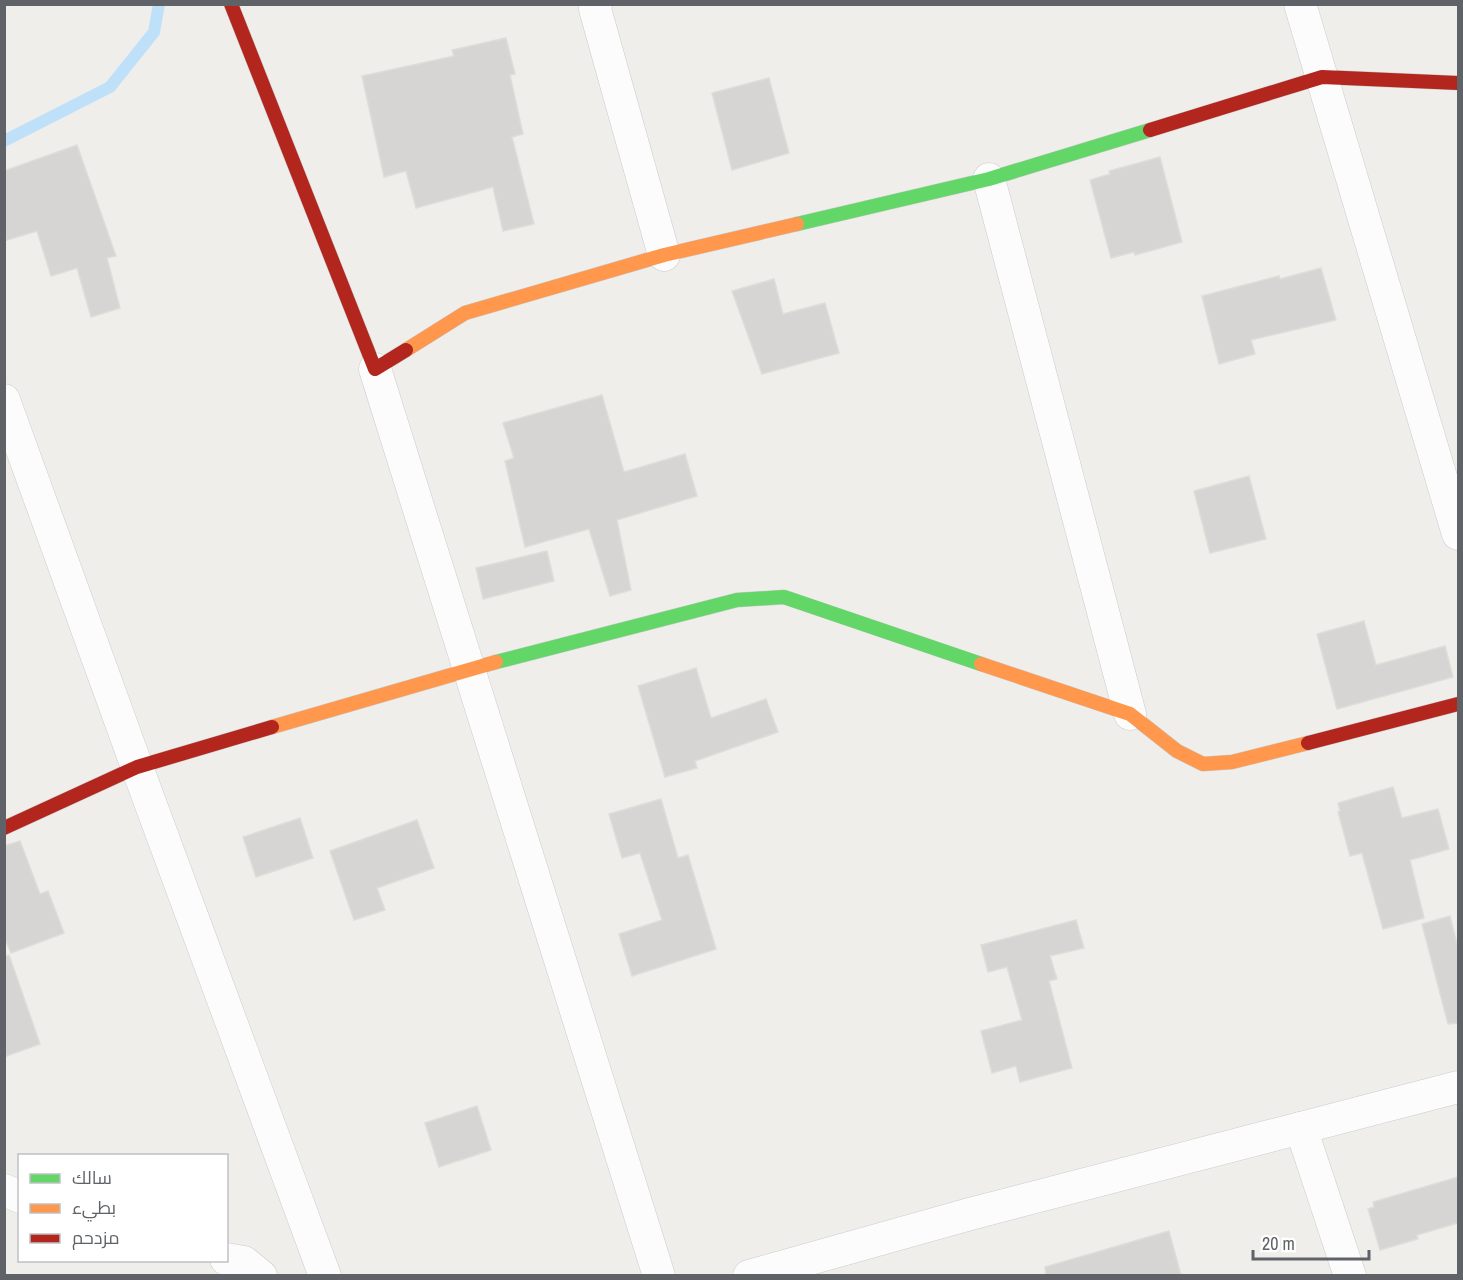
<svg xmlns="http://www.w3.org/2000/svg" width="1463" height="1280" viewBox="0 0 1463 1280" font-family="'Archivo Narrow',Cairo,sans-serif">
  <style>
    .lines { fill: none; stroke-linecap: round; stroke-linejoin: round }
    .stream { stroke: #bfe0f9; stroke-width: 12 }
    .building { fill: #d6d5d3; stroke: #deddd9; stroke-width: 1.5 }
    .street-casing { stroke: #cbcccc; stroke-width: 33 }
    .fast-casing { stroke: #cacacb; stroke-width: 15 }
    .slow-casing { stroke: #cacacb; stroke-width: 15 }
    .jam-casing { stroke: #cacacb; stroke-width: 15 }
    .street { stroke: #fdfcfc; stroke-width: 32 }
    .fast { stroke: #63d668; stroke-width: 14 }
    .slow { stroke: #ff974d; stroke-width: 14 }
    .jam { stroke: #b3261e; stroke-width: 14 }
  </style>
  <rect width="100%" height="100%" fill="#efeeea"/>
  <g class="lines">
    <polyline class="stream" points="4,141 110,87 154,32 159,4"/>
  </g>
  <g class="building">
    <polygon points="506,38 515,74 510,75 523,134 512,137 534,224 503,231 493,187 416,208 406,171 384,177 362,76 454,56 452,50"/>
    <polygon points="769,78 789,153 732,170 712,93"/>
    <polygon points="77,145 116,256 107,258 120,308 91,317 77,268 51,276 37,231 4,241 4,171"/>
    <polygon points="1160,157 1182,242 1135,255 1134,252 1111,258 1090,180 1110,174 1109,171"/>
    <polygon points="1321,268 1336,320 1251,340 1255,354 1219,364 1202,296 1279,276 1280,279"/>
    <polygon points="774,279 783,314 825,303 839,353 762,374 732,291"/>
    <polygon points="602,395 624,472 685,454 697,496 617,520 631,590 610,596 589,529 525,547 505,461 514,458 503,423"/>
    <polygon points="1249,476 1266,539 1210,553 1194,491"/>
    <polygon points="547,551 554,581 483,599 476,568"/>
    <polygon points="1364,621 1376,665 1445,646 1453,677 1337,709 1317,634"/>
    <polygon points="696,668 711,718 766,699 778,732 695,761 697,768 665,777 638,686"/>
    <polygon points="1393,787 1402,818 1438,809 1449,849 1410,860 1424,918 1383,929 1362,853 1350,856 1338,812 1340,811 1338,803"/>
    <polygon points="661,799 678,858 688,855 716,949 632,976 619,934 662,920 640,853 622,858 609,814"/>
    <polygon points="300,818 313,858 256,877 243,837"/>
    <polygon points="417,820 434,868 377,888 385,910 354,920 330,851"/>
    <polygon points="20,841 40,894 48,891 64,933 11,953 4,936 4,846"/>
    <polygon points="1450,916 1458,948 1458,1023 1448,1024 1422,924"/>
    <polygon points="1076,920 1084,948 1050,956 1057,979 1049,981 1072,1068 1020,1082 1016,1066 992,1073 981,1031 1022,1020 1007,967 988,972 981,945"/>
    <polygon points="9,955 40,1044 4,1057 4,956"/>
    <polygon points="477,1106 491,1150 439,1167 425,1123"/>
    <polygon points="1458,1177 1458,1223 1417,1235 1418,1239 1380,1250 1368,1209 1374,1207 1373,1202"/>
    <polygon points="1169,1231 1181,1275 1046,1275 1045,1267"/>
  </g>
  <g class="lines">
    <g class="street-casing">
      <g id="street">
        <polyline points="596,4 595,9 664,255"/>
        <polyline points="1300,4 1458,534"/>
        <polyline points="989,179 1130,714"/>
        <polyline points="375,369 659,1276"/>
        <polyline points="4,400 137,767 325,1276"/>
        <polyline points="1301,1128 1350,1276"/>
        <polyline points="4,1190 20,1197"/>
        <polyline points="226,1259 244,1262 261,1276"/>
        <polyline points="749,1276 970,1214 1458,1087"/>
      </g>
    </g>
    <g class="fast-casing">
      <g id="fast">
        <polyline points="797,224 989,179 1150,130"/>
        <polyline points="496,662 737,600 784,597 981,664"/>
      </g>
    </g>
    <g class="slow-casing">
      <g id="slow">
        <polyline points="406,350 465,313 664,255 797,224"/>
        <polyline points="981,664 1130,714 1177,751 1203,764 1232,762 1308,743"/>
        <polyline points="272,727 496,662"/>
      </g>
    </g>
    <g class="jam-casing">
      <g id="jam">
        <polyline points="231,4 375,369 406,350"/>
        <polyline points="1150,130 1322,77 1458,83"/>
        <polyline points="1308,743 1458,704"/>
        <polyline points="4,828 137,767 272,727"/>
      </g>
    </g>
    <use href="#street" class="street"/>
    <use href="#fast" class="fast"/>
    <use href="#slow" class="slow"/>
    <use href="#jam" class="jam"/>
  </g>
  <rect width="1463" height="1280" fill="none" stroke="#5f6368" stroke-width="12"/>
  <rect x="18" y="1154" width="210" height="108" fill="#ffffff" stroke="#bfc1c3" stroke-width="1.5"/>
  <rect x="30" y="1174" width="30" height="9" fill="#63d668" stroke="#bfc1c3" stroke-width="1.5"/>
  <text x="72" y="1184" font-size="18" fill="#5f6368">سالك</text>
  <rect x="30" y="1204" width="30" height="9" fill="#ff974d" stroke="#bfc1c3" stroke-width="1.5"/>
  <text x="72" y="1214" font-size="18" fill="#5f6368">بطيء</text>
  <rect x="30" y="1234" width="30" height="9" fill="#b3261e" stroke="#bfc1c3" stroke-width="1.5"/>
  <text x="72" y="1244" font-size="18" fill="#5f6368">مزدحم</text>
  <path d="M1253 1250v9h116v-9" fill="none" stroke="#5f6368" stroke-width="3"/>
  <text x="1262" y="1250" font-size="18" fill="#5f6368" stroke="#ffffff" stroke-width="4.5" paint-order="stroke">20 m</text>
</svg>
